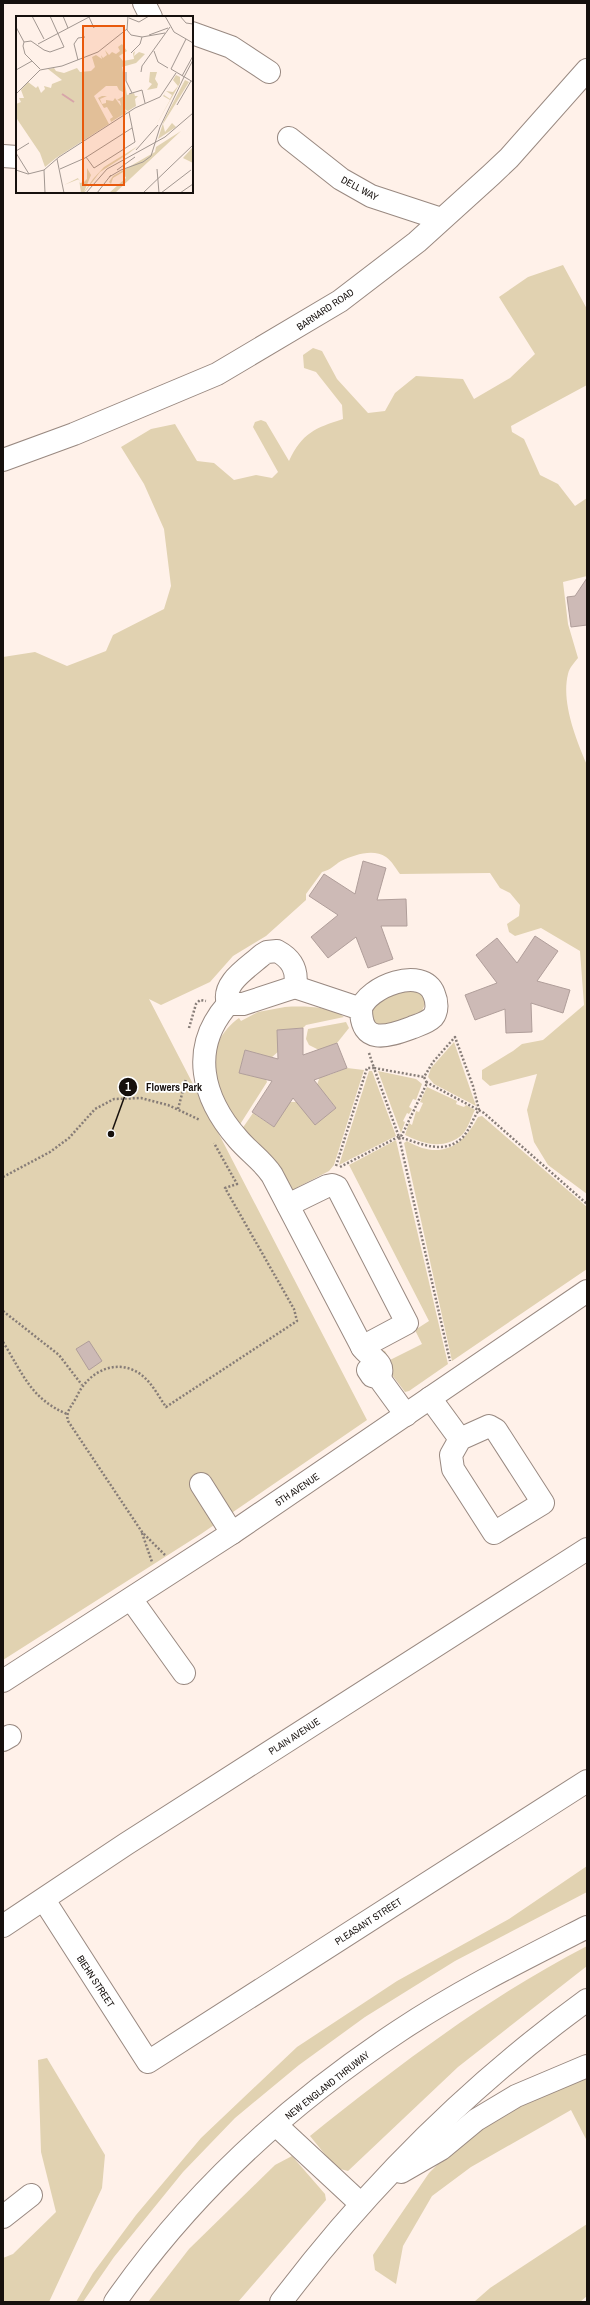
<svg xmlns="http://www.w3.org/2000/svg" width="590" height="2305" viewBox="0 0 590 2305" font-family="'Archivo Narrow',sans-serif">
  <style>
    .green { fill: #e1d2b1 }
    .building { fill: #cdbab6; stroke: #b09e9a }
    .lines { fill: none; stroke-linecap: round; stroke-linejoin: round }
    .minor-casing { stroke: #998981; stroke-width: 24 }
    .highway-casing { stroke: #998981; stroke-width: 24 }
    .path { stroke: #867c77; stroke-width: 2.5; stroke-dasharray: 2 2; stroke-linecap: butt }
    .minor { stroke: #fff; stroke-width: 22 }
    .highway { stroke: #fff; stroke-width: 22 }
    .labels { text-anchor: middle; stroke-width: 3.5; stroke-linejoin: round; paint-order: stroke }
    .street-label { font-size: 10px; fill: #16100d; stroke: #fff }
    .inset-river { fill: none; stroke: #d7a5a9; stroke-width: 2 }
    .inset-road { fill: none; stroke: #a29791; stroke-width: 1 }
    .view { fill: #e8590c; fill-opacity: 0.15; stroke: #e8590c; stroke-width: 2 }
    .inset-edge { fill: none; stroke: #16100d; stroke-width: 2 }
    .leader { fill: none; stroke: #16100d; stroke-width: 1.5 }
    .callout-dot { fill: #16100d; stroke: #fff; stroke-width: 1.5 }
    .mark-label { font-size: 12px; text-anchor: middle; font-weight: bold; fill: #fff }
    .callout-label { font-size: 11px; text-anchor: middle; font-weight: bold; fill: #16100d; stroke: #fff; stroke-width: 3.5; stroke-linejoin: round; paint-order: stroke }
  </style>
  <rect width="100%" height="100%" fill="#fff1e9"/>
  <g class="green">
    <path d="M563 265 587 309V385L511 426 512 432 524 439 540 475 558 484 575 506 587 498V576L563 582 568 624 578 658C575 662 569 668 568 674 561 702 576 739 587 765V1194L548 1165 534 1142 527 1110 537 1074 490 1086 482 1079V1070L513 1051 522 1044 543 1040 584 1005 580 951 541 928 515 936 509 932 507 924 519 916 520 905 510 893 500 888 490 873 400 874C396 869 392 861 386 857 373 848 354 855 341 861 334 865 331 870 322 872L306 894V900L266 936 233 956 210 982 161 1005 149 999 367 1420 201 1534 3 1660V657L35 652 67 666 106 651 113 635 164 609 171 586 164 529 144 484 121 447 151 429 175 424 197 461 214 463 234 480 256 475 272 478 278 472 253 427 255 422 261 420 266 422 289 461C302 433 315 428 343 419L342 405 316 372 304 368 303 355 313 348 322 351 337 379 368 413 385 411 395 393 416 376 463 379 474 399 510 378 535 354 499 297 528 277Z"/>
    <polygon points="407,988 418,989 426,1002 422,1011 385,1026 373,1023 372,1003"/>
    <path d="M285 1007C303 1006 330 1006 344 1017L306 1025 303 1028 277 1030 280 1050 271 1058 245 1050 239 1073 266 1079 267 1082 239 1126C231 1116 212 1083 212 1070 212 1049 222 1030 239 1018L241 1021 258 1012Z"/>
    <polygon points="346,1022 349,1028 337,1043 319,1050 309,1045 306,1039 308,1029"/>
    <polygon points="454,1042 476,1106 434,1084 428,1077 431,1068"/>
    <polygon points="347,1068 364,1070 334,1165 329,1171 298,1187 300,1190 292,1190 242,1129 253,1113 274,1127 284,1111 287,1102 300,1102 315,1124 336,1108 324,1093 316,1088 320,1076 329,1075"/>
    <polygon points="369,1071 372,1071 396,1136 339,1165"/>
    <polygon points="378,1071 416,1079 422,1084 416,1100 413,1099 409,1107 412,1109 409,1114 407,1113 403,1121 405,1122 401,1133"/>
    <path d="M427 1087 457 1101 456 1104 464 1107 466 1105 475 1110C471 1117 468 1129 462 1135 444 1150 423 1144 405 1135L409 1123 412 1125 416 1111 419 1112 423 1103 420 1102Z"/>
    <path d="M482 1116 587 1207V1269L452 1361 404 1143 407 1141C439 1160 462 1148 478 1117Z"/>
    <polygon points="396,1140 448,1364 409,1391 405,1392 380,1359 381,1350 385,1351 390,1360 422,1344 415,1330 429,1321 349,1165"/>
    <polygon points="587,1866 587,1892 455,1961 365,2017 299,2065 235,2118 183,2172 114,2257 83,2302 76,2302 93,2273 136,2215 201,2138 297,2047 397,1981 509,1919"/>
    <path d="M587 1946V1966L458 2067 348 2171 336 2168 310 2136C397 2066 487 1998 587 1946Z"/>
    <polygon points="47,2058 105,2155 102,2188 49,2302 3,2302 3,2258 13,2254 56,2212 41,2152 38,2060"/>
    <polygon points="587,2076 587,2141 571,2110 471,2167 432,2196 403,2246 396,2284 375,2270 373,2255 429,2173 476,2126"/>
    <polygon points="292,2156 325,2194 326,2200 238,2302 148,2302 189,2249 275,2165"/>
    <polygon points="587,2224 587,2296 580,2302 474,2302 490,2288"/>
  </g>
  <g class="building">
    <polygon points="587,578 587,625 571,627 567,597 575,596"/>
    <polygon points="363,861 386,868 377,900 406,899 407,926 381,926 393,959 368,968 356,937 328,958 311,937 338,915 309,896 324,874 355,894"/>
    <polygon points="535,936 558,951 537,981 570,990 563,1013 531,1003 532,1032 506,1033 505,1009 475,1020 465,995 497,983 476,955 497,938 517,963"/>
    <polygon points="303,1028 303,1055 337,1043 347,1068 314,1080 336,1108 315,1125 293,1098 274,1127 252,1112 272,1081 239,1073 245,1050 278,1059 277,1030"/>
    <polygon points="89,1341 102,1361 89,1370 76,1349"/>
  </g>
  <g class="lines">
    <g class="minor-casing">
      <g id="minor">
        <polyline points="144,3 151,17"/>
        <polyline points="192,33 231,47 269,72"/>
        <polyline points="289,138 341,179 371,196 441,219"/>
        <polyline points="3,156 17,157"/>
        <polyline points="3,460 74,434 217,374 340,301 417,242 491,175 509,158 587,70"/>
        <path d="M277 951C292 959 298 970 295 987L243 1004H228C221 983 248 968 262 955L267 952Z"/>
        <path d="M295 987 361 1009C361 1045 387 1037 411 1028 418 1025 427 1023 433 1017 438 1011 437 1001 434 994 423 965 367 987 361 1009"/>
        <path d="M228 1004C189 1048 202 1098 238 1139 249 1152 262 1160 272 1175L362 1347C368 1357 388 1362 379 1378"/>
        <polyline points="288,1205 327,1186 332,1185 337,1187 407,1323 362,1347"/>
        <polyline points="368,1370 372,1376 379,1378 406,1415"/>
        <polyline points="430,1398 460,1439 489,1426 496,1430 543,1503 494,1533 453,1469 451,1455 460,1439"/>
        <polyline points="201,1484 232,1533"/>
        <polyline points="131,1599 184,1673"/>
        <polyline points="3,1681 232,1533 587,1291"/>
        <polyline points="3,1740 10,1736"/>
        <polyline points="44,1900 148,2062 587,1781"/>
        <polyline points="3,1926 126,1844 587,1549"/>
        <polyline points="276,2125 361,2204"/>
        <polyline points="3,2217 31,2195"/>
      </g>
    </g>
    <g class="highway-casing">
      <g id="highway">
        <polyline points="401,2172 441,2149 476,2120 516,2096 587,2066"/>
        <path d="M115 2302C190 2194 290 2103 399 2031 459 1991 524 1959 587 1927"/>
        <path d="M281 2302C368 2187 470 2085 587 2000"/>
      </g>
    </g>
    <g class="path">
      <polyline points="189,1028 196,1004 200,1000 206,1001"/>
      <polyline points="369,1053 374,1068 424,1077"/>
      <polyline points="426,1082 484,1113 587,1204"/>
      <polyline points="178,1109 186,1079"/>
      <polyline points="336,1166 367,1068 374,1068 399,1137 450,1361"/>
      <path d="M340 1167 402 1135 427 1083 424 1077 433 1062 455 1037 473 1086 479 1110C473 1118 470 1129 463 1137 444 1156 420 1143 399 1137"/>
      <polyline points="3,1177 50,1152 69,1138 95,1109 114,1099 141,1098 168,1105 200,1120"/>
      <polyline points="3,1311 59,1355 82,1385"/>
      <path d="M3 1342C23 1374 31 1399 67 1414"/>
      <polyline points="142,1533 152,1562"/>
      <path d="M165 1555 142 1532 68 1421C65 1411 73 1405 77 1396 89 1370 120 1356 144 1377 153 1385 159 1397 166 1407L297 1321 294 1309 225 1188 237 1184 214 1143"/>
    </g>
    <use href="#minor" class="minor"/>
    <use href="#highway" class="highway"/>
  </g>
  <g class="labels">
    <g class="street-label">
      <text transform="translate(360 188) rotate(28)" y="4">DELL WAY</text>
      <text transform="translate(325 309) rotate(-34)" y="4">BARNARD ROAD</text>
      <text transform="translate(297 1489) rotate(-34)" y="4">5TH AVENUE</text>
      <text transform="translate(294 1736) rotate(-33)" y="4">PLAIN AVENUE</text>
      <text transform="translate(368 1921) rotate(-33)" y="4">PLEASANT STREET</text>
      <text transform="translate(96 1981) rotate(57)" y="4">BIEHN STREET</text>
      <text transform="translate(327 2085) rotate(-38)" y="4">NEW ENGLAND THRUWAY</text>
    </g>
  </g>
  <g transform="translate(16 16)">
    <rect width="177" height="177" fill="#fff1e9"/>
    <path d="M106 28 111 35 103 40 107 45 118 43 117 37 119 35 118 40 123 36 129 38 120 47 106 51 111 79 118 77 119 80H122L119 83 120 90 112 95 108 93 111 96 95 106 94 103 97 101 91 91 88 92 82 82 86 80H91L84 83 86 88 90 87V84L97 85 99 82 105 90 104 85 101 84 108 80 107 76 103 74 101 70H90L78 80 93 108 40 142 29 151 24 137 1 103 0 88 5 86 3 82H8L5 74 12 66 20 72 22 70 25 77 29 73 28 70 35 72 36 68 46 64 32 53 38 52 40 55 48 57 61 52 64 56 75 55 79 51 76 41 80 39 86 43 85 39 87 42 91 39 89 34 93 39 96 36 100 38 104 35 102 31ZM134 56H141L139 63 142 68 141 72 131 74 136 68 133 66ZM160 59 164 61V67L138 113 154 84 147 80 150 76 148 79 154 83 156 79 150 75 157 76 162 70 157 64ZM169 64 173 66 147 108 149 116 156 107 160 111 142 123 148 104ZM165 115 99 177H93L110 162 107 156 97 162 95 168 93 166 97 160 139 136 140 131ZM122 130 112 138 84 156 68 177H65L63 163 48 169 62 162 64 167 68 166 71 163V152L75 159 68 176 77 163 88 151ZM176 132H177V147L167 142Z" fill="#e1d2b1"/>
    <path class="inset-river" d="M46 78 58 86"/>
    <path class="inset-road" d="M16 0 28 23M47 0 52 12M112 0 111 14 115 19 126 21 149 17M149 0 158 16 177 27M164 0 170 7 177 8M73 1 78 12M113 2 123 6 133 0M0 11 8 26M133 19 152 12M170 23 155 53 177 66M22 28 75 0M138 35 142 46 152 52M115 37 124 28 126 21M62 44 58 28 62 22 69 21M24 53 9 38 7 30 8 26 15 25 28 34 34 36 48 31 34 0M0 54 16 45M110 56V65L116 77M125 56 126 50 154 11M166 60 177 40M168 61 177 44M0 78 24 54 46 50 82 36 111 13M113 78 126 74 129 87M161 89 175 65M120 134 142 109M0 135 13 127M0 137 13 158M70 141 78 152 119 126 113 96M41 143 48 177M44 153 69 142 116 112M141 153 143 177M0 154 12 158 28 154 43 141 119 92 144 81 160 57M28 154 29 177M101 154 119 141M93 161 105 154 127 146 135 140 144 111 168 61M70 177 91 153 149 121 177 97M81 177 95 159M127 177 177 129M145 177 175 154M164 177 177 168"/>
    <path class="view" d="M67 10H108V169H67Z"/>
    <rect width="177" height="177" class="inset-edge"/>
  </g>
  <path class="leader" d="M111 1134L128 1087"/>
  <g class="callout-dot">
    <circle cx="111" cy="1134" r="4"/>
    <circle cx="128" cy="1087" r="10"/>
  </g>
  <g class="mark-label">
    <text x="128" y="1091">1</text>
  </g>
  <g class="callout-label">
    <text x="174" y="1091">Flowers Park</text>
  </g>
  <rect width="590" height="2305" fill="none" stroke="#16100d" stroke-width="8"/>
</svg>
